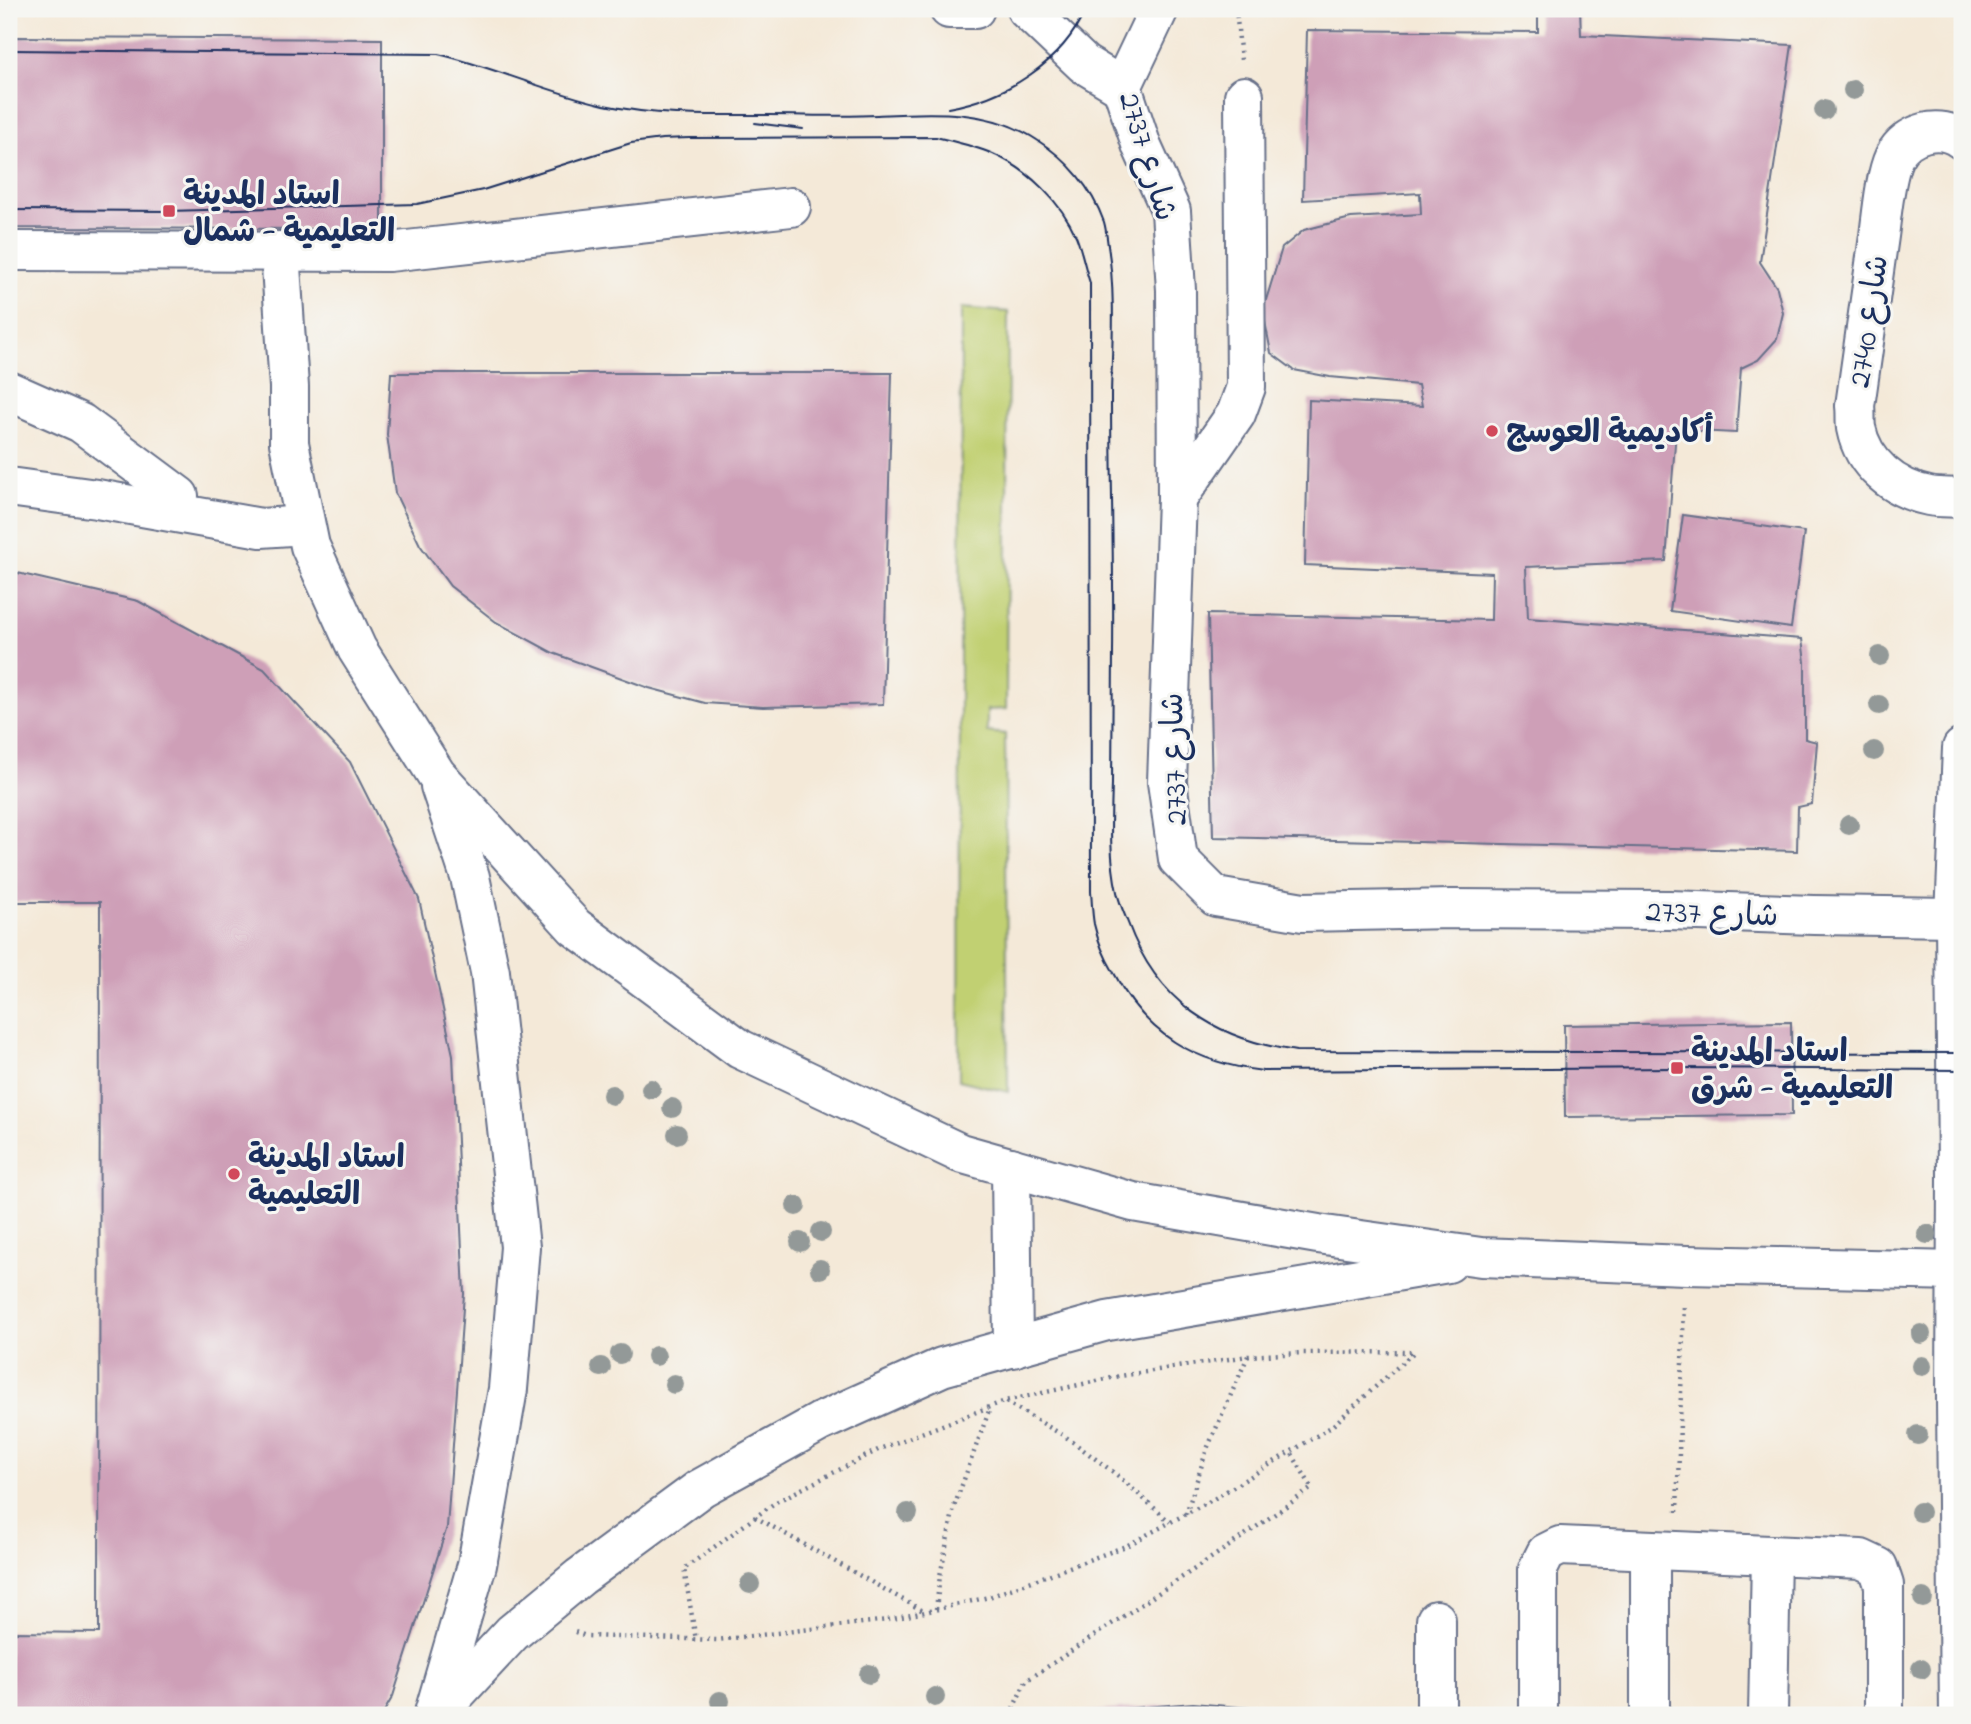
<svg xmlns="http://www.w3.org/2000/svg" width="1971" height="1724" viewBox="0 0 1971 1724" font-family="'Indie Flower','Playpen Sans Arabic',sans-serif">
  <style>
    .green { fill: #c1d072; stroke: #6e8068; stroke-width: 2 }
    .building { fill: #ce9fb7 }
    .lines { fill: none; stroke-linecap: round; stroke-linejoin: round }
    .minor-casing { stroke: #677089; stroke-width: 42 }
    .path { stroke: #677089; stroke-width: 4.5; stroke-dasharray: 2 5; stroke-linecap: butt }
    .minor { stroke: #fff; stroke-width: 38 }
    .tram { stroke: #1b2f5e; stroke-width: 2 }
    .tree { fill: #939998 }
    .poi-dot { fill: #d1495b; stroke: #f6f6f2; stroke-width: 2.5 }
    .labels { text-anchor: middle; stroke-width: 6; stroke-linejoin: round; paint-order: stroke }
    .street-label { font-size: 32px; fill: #1b2f5e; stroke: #f6f6f2 }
    .poi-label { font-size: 32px; font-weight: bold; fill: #1b2f5e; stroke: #f6f6f2; text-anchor: start }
  </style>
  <rect width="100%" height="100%" fill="#f6f6f2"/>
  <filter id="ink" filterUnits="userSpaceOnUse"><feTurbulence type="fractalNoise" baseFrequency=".0143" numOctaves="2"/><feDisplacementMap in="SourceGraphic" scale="14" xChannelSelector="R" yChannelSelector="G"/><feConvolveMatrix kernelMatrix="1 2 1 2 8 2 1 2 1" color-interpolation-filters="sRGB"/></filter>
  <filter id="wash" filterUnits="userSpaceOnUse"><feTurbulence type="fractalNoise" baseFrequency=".00686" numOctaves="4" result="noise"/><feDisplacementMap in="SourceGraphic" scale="28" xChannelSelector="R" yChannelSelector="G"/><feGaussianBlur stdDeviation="1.57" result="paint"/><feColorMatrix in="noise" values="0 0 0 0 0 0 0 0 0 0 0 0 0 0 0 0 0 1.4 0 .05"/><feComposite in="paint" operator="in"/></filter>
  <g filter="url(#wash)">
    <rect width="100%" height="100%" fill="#f4e9d8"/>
    <polygon class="green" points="961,308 1008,312 1006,709 987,710 987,732 1005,734 1008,1092 959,1080"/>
    <g id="blocks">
      <g class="building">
        <polygon points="1538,9 1580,9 1581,35 1792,45 1760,262 1777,288 1783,313 1777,339 1758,360 1741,368 1736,433 1676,430 1666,561 1526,567 1528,618 1802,639 1805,662 1805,739 1817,742 1812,804 1798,807 1797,851 1213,837 1208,614 1491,620 1492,573 1305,565 1309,400 1422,406 1418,385 1330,377 1294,370 1271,353 1263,310 1282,248 1304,230 1351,218 1421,214 1420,193 1303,200 1307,30 1538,32"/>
        <polygon points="9,37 382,39 382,229 9,228"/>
        <polygon points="391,373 892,373 883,704 763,707 705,703 649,688 553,653 496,622 450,586 420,545 395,493 387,435"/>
        <polygon points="1683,515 1804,532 1791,628 1670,611"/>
        <polygon points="9,571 138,601 264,669 350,762 419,899 453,1055 464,1294 447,1527 393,1696 382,1715 9,1715 9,1632 99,1633 100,902 9,902"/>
        <polygon points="1791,1022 1792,1115 1565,1117 1564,1025"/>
        <polygon points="1193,1703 1287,1711 1287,1715 1078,1715 1086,1712"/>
      </g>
    </g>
  </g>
  <g filter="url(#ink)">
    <use href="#blocks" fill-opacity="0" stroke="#677089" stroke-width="2"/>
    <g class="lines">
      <g class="minor-casing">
        <g id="minor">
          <polyline points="949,9 975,9"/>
          <polyline points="1026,9 1084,64 1122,87"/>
          <polyline points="1159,9 1122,87 1142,147 1171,211 1176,290 1177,499 1167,782 1178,859 1216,897 1303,912 1452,909 1669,910 1814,915 1955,917"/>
          <path d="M1962 140C1941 123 1906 132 1894 157 1885 176 1882 214 1879 236 1871 293 1863 349 1855 406 1856 413 1855 421 1856 428 1863 464 1894 489 1929 496 1940 498 1951 497 1962 498"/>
          <polyline points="9,251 389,252 791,207"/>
          <polyline points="280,251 289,387 289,443 310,546 357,649 436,774 575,927 740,1049 960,1153 1133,1202 1318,1234 1481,1257 1686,1265 1957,1271"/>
          <polyline points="9,391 81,423 179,496"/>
          <polyline points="9,487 97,499 261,528 305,525"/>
          <polyline points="1177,499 1236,414 1246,387 1244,96"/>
          <polyline points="1011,1167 1013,1348"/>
          <polyline points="434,1713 477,1565 508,1389 520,1247 490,972 470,877 440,786"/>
          <polyline points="436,1715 512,1633 580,1577 701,1488 820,1422 942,1367 1107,1321 1448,1263"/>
          <polyline points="1436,1715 1436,1620"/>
          <polyline points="1538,1715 1538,1569 1546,1553 1560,1546 1861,1559 1878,1567 1884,1585 1884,1715"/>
          <polyline points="1650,1715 1650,1550"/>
          <polyline points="1768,1715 1771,1555"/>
          <polyline points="1959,1715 1956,1401 1957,1177 1955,917 1962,748"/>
        </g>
      </g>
      <g class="path">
        <polyline points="1236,9 1241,60"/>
        <polyline points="1006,1402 1066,1437 1116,1474 1170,1522"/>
        <polyline points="1677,1512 1684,1304"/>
        <polyline points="1186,1514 1207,1449 1248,1356"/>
        <polyline points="755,1517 925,1612"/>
        <polyline points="936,1609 940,1576 954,1507 990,1408"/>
        <polyline points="575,1632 586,1636 717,1640 888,1620 925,1612 989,1597 1126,1546 1212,1500 1331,1427 1414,1352 1301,1353 1248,1356 1120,1376 1005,1401 882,1448 776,1502 684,1569 696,1640"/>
        <polyline points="1010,1715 1026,1681 1232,1544 1312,1488 1291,1452"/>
      </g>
      <use href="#minor" class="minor"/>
      <g class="tram">
        <path d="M9 50 438 54C494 67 547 92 604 105 661 117 711 115 769 115 805 115 841 117 877 115 931 112 989 108 1037 140 1067 159 1092 188 1104 222 1106 229 1107 238 1108 246 1116 295 1112 345 1111 395 1111 481 1114 566 1113 652 1113 696 1112 740 1112 784 1111 820 1109 856 1117 892 1119 902 1124 913 1128 923 1157 1002 1215 1039 1296 1051L1962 1053"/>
        <path d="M948 108C1006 98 1062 63 1086 9"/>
        <polyline points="755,123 803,129"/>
        <path d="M9 210 169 211 417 204 483 190 631 143 662 139 689 138 936 137C956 142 975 146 993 154 1028 169 1061 202 1076 236 1082 251 1085 268 1090 283L1091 892C1092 902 1092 913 1094 924 1098 942 1105 958 1114 973 1146 1035 1195 1063 1263 1071L1677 1068 1962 1070"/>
      </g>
    </g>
    <g class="tree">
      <circle cx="1853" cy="90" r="10"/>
      <circle cx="1824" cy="110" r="10"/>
      <circle cx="1880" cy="656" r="10"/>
      <circle cx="1879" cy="705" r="10"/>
      <circle cx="1874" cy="751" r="10"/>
      <circle cx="1849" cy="825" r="10"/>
      <circle cx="651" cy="1089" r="10"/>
      <circle cx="612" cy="1095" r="10"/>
      <circle cx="672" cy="1108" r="10"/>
      <circle cx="677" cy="1134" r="10"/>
      <circle cx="796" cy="1206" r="10"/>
      <circle cx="821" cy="1232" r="10"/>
      <circle cx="1927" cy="1234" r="10"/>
      <circle cx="800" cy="1242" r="10"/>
      <circle cx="820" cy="1269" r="10"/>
      <circle cx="1921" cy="1334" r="10"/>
      <circle cx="620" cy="1354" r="10"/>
      <circle cx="656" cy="1356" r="10"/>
      <circle cx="1922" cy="1366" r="10"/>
      <circle cx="601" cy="1367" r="10"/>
      <circle cx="674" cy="1384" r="10"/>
      <circle cx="1918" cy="1435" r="10"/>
      <circle cx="1920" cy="1512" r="10"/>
      <circle cx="908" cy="1513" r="10"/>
      <circle cx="750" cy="1584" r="10"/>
      <circle cx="1923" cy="1598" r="10"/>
      <circle cx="1921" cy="1669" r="10"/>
      <circle cx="869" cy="1674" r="10"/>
      <circle cx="935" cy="1697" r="10"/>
      <circle cx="720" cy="1701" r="10"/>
    </g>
  </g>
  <g class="poi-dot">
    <rect x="162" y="204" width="14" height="14" rx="3.5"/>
    <circle cx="1492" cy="431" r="7"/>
    <rect x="1670" y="1061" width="14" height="14" rx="3.5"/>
    <circle cx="234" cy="1174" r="7"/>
  </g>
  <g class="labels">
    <g class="street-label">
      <text transform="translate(1149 156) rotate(73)" y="11">شارع 2737</text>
      <text transform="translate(1867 321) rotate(-82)" y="11">شارع 2740</text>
      <text transform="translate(1173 759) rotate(-92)" y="11">شارع 2737</text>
      <text transform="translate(1712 912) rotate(2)" y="11">شارع 2737</text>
    </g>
    <g class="poi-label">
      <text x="183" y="204">استاد المدينة<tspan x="183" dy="37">التعليمية - شمال</tspan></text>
      <text x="1506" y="442">أكاديمية العوسج</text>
      <text x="1691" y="1061">استاد المدينة<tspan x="1691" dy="37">التعليمية - شرق</tspan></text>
      <text x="248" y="1167">استاد المدينة<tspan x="248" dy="37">التعليمية</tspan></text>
    </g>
  </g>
  <rect width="1971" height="1724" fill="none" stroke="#f6f6f2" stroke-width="35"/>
</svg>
